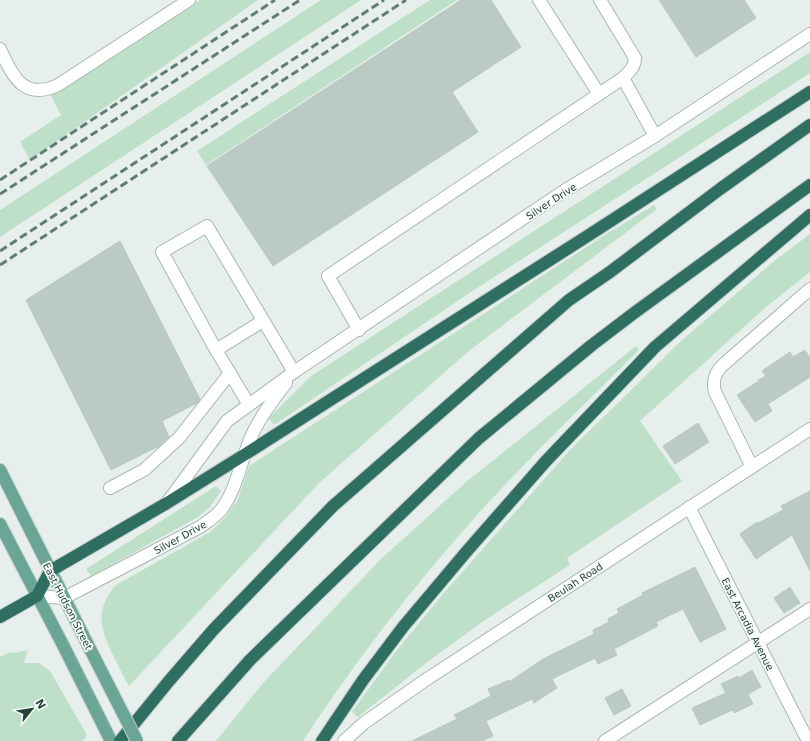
<svg xmlns="http://www.w3.org/2000/svg" width="810" height="741" viewBox="0 0 810 741" font-family="'DejaVu Sans',sans-serif">
  <style>
    .green { fill: #bfe0c8 }
    .building { fill: #bbcac4; stroke: #b8c9c2 }
    .lines { fill: none; stroke-linecap: round; stroke-linejoin: round }
    .minor-casing { stroke: #a8b8b2; stroke-width: 14 }
    .major-casing { stroke: #c2cac8; stroke-width: 14 }
    .highway-casing { stroke: #c2cac8; stroke-width: 14 }
    .minor { stroke: #fff; stroke-width: 12 }
    .major { stroke: #6aa596; stroke-width: 12 }
    .highway { stroke: #2f6f62; stroke-width: 12 }
    .rail { stroke: #5f7d75; stroke-width: 3; stroke-dasharray: 8 4; stroke-linecap: butt }
    .major-bridge-casing { stroke: #c2cac8; stroke-width: 14; stroke-linecap: butt }
    .major-bridge { stroke: #6aa596; stroke-width: 12 }
    .labels { text-anchor: middle; stroke-width: 3.5; stroke-linejoin: round; paint-order: stroke }
    .street-label { font-size: 10px; fill: #24423a; stroke: #f7fbf9 }
  </style>
  <rect width="100%" height="100%" fill="#e6efeb"/>
  <g class="green">
    <polygon points="200,0 258,0 30,160 20,142 61,115 48,90 87,73"/>
    <polygon points="321,0 361,0 0,237 0,210"/>
    <polygon points="430,0 457,0 206,165 197,151"/>
    <polygon points="810,52 810,73 471,292 274,425 269,418 311,376"/>
    <path d="M654 205 657 209 470 350 320 482 129 686C122 674 117 663 111 651 99 624 96 609 116 585L210 532 224 519 238 499 249 466 605 235Z"/>
    <polygon points="810,234 810,272 766,307 640,421 682,481 567,558 570,565 485,620 430,660 358,717 352,712 397,650 443,594 569,451 682,340 773,262"/>
    <path d="M636 346 639 350C582 407 523 463 470 523 409 592 353 664 303 741H216L264 682 380 560 466 482Z"/>
    <polygon points="216,486 221,491 210,507 198,517 91,576 86,569"/>
    <polygon points="28,650 24,663 39,663 50,671 87,735 83,741 0,741 0,657 10,652 14,653"/>
  </g>
  <g class="building">
    <polygon points="461,0 491,0 521,47 452,92 478,132 273,266 207,166"/>
    <polygon points="659,0 744,0 756,18 696,57"/>
    <polygon points="120,241 200,399 197,403 162,421 169,437 159,446 111,470 26,300"/>
    <polygon points="805,350 810,358 810,377 768,404 772,411 755,422 737,395 759,381 758,380 766,376 762,371 790,352 793,357"/>
    <polygon points="698,423 709,442 675,464 663,446"/>
    <polygon points="810,491 810,571 792,535 756,559 740,534 757,522 758,523 783,510 781,506"/>
    <polygon points="695,567 726,629 700,642 683,609 656,622 658,626 614,649 617,655 598,664 595,658 552,679 557,688 534,703 532,699 486,721 493,736 482,741 412,741 457,719 454,715 491,696 488,689 509,680 509,682 543,659 594,634 593,630 609,622 608,619 619,613 617,609 643,595 642,593"/>
    <polygon points="790,587 800,603 784,613 774,598"/>
    <polygon points="752,670 761,687 748,694 753,704 734,713 732,710 700,725 692,708 726,693 721,684 738,676 739,678"/>
    <polygon points="622,689 631,706 614,715 605,698"/>
  </g>
  <g class="lines">
    <g class="minor-casing">
      <g id="minor">
        <polyline points="539,0 599,94"/>
        <path d="M0 49C13 76 23 101 58 85L189 0"/>
        <polyline points="623,78 655,136"/>
        <path d="M359 330 328 276 623 78C629 72 635 67 635 58L600 0"/>
        <polyline points="216,350 263,321"/>
        <polyline points="249,405 216,350 162,252 207,226 294,372"/>
        <path d="M752 467 715 392C712 380 715 372 724 364L810 289"/>
        <polyline points="110,488 144,470 179,438 230,373"/>
        <polyline points="167,503 227,421 294,372 564,191 655,136 810,34"/>
        <polyline points="689,507 808,741"/>
        <path d="M37 596 64 598 200 527C207 522 215 517 221 510 237 489 241 460 251 437 260 417 273 400 286 383"/>
        <polyline points="344,741 364,723 424,681 810,429"/>
        <polyline points="605,741 810,609"/>
      </g>
    </g>
    <g class="major-casing">
      <g id="major">
        <polyline points="0,470 88,645"/>
        <polyline points="0,524 64,647 111,741"/>
      </g>
    </g>
    <g class="highway-casing">
      <g id="highway">
        <polyline points="0,617 37,596 50,571 167,503 244,455 589,235 810,92"/>
        <polyline points="120,741 169,681 214,629 333,506 569,300 610,272 720,189 810,125"/>
        <polyline points="178,741 250,660 479,438 592,345 634,313 810,185"/>
        <polyline points="322,741 363,680 403,627 467,551 546,461 655,347 810,215"/>
      </g>
    </g>
    <use href="#minor" class="minor"/>
    <use href="#major" class="major"/>
    <use href="#highway" class="highway"/>
    <g class="rail">
      <polyline points="0,180 275,0"/>
      <polyline points="0,194 300,0"/>
      <polyline points="0,251 384,0"/>
      <polyline points="0,265 406,0"/>
    </g>
    <g class="major-bridge-casing">
      <polyline id="major-bridge" points="88,645 137,741"/>
    </g>
    <use href="#major-bridge" class="major-bridge"/>
  </g>
  <g class="labels">
    <g class="street-label">
      <text transform="translate(551 201) rotate(-33)" y="4">Silver Drive</text>
      <text transform="translate(180 537) rotate(-29)" y="4">Silver Drive</text>
      <text transform="translate(575 582) rotate(-33)" y="4">Beulah Road</text>
      <text transform="translate(68 606) rotate(63)" y="4">East Hudson Street</text>
      <text transform="translate(748 624) rotate(63)" y="4">East Arcadia Avenue</text>
    </g>
  </g>
  <g transform="translate(32 709) rotate(60)" stroke="#f7fbf9" stroke-width="3" paint-order="stroke">
  <path d="M0-3L7 15L0 10L-7 15Z" fill="#24423a"/>
  <text y="-6" font-size="11" font-weight="bold" text-anchor="middle" fill="#24423a">N</text>
  </g>
</svg>
